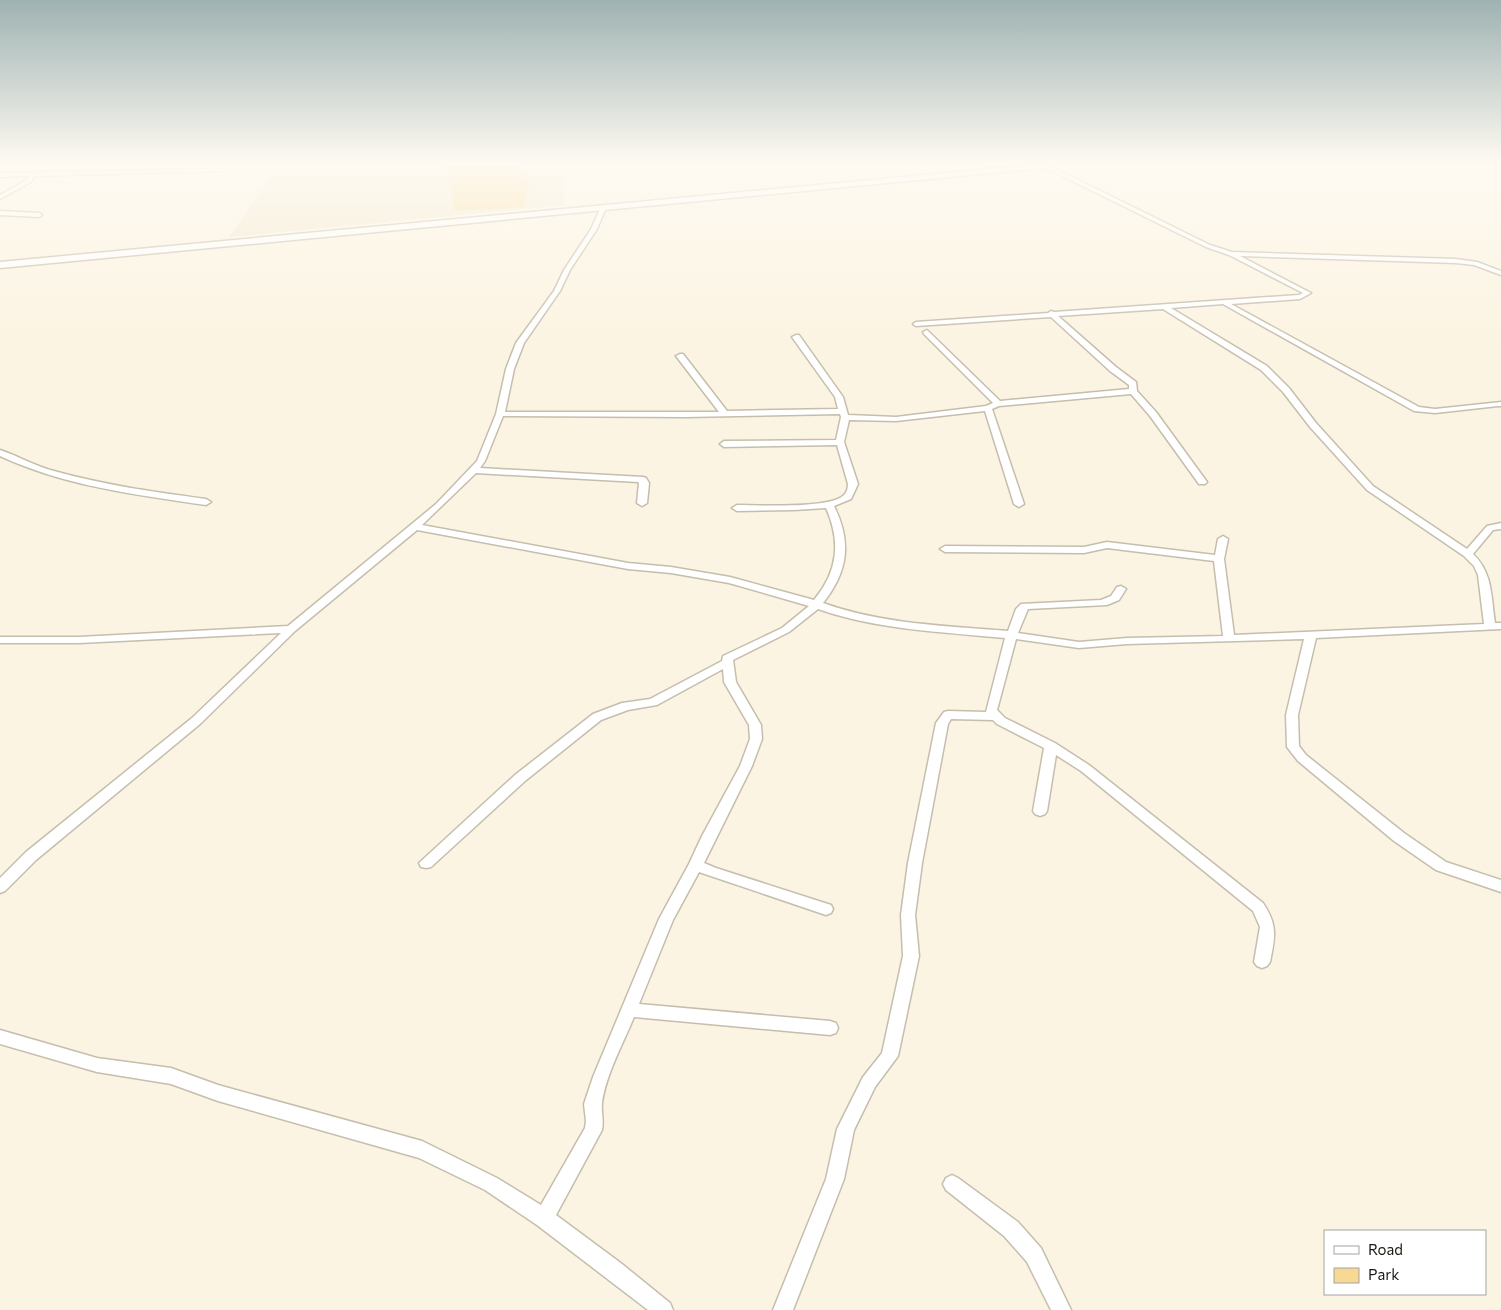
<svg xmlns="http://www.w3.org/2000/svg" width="1501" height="1310" viewBox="0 0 1501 1310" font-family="Commissioner,sans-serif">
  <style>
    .built { fill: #f2e7ce }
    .green { fill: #f7d994 }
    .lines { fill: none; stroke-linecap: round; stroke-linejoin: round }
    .street-casing { stroke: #c5bead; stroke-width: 3 }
    .secondary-casing { stroke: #c5bead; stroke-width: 3 }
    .street { fill: #fff; fill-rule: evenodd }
    .secondary { fill: #fff; fill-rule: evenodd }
  </style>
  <rect width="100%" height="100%" fill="#fcf4e2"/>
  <polygon class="built" points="279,165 563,165 564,205 229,237"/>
  <polygon class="green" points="447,165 518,165 530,183 523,207 455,211"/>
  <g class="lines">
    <g class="street-casing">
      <g id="street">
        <path d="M1044 165H1048L1210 245 1232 252 1456 259 1477 262 1501 271V275L1474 265 1456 263 1240 256 1311 293 1300 299 1231 304 1419 407 1435 409 1501 402V406H1498L1435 413 1414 411 1223 304 1171 308 1267 366 1289 388 1316 423 1373 486 1467 549 1487 526 1501 523V529L1493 530 1473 554C1493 573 1491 597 1495 623H1501V629L1316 638 1298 715 1299 746 1306 755 1404 833 1446 862 1501 880V892L1436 870 1394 841 1298 761 1287 747 1286 715 1304 639 1127 644 1079 648 1016 639 997 710 1005 718 1055 743 1089 765 1263 903C1278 925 1275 938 1270 962L1267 966 1262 968 1257 966 1254 962 1260 927 1253 911 1081 771 1056 755 1047 811 1045 814 1040 816 1035 814 1033 811 1044 748 997 724 993 720 951 719 948 724 922 863 915 915 919 956 898 1056 875 1087 854 1130 844 1179 793 1310H773L826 1179 837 1129 863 1077 882 1053 903 956 901 915 908 863 936 723 944 712 948 711 986 712 1005 638C943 632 878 630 818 609L789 632 733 660 736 682 761 725 762 739 752 766 704 863 716 868 831 905 833 909 831 913 826 915 699 872 673 920 639 1004 830 1021 836 1023 838 1028 836 1033 830 1035 634 1017C623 1044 606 1074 602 1103 601 1112 604 1120 602 1130L556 1215 622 1264 670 1303 673 1310H648L537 1225 485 1190 419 1158 218 1101 171 1084 97 1072 0 1044V1030L97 1058 171 1068 218 1085 422 1141 497 1178 541 1205 585 1128 586 1121 584 1104 593 1077 659 919 689 864 702 836 740 766 750 739 749 725 724 682 723 669 657 705 628 710 601 720 525 781 431 867 426 868 421 867 419 863 515 775 593 714 622 703 650 699 722 661 723 656 782 628 809 606 729 583 671 573 628 569 417 530 295 631 200 724 36 860 5 891 0 893V878L26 852 192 718 281 633 79 643H0V637H79L288 626 436 504 477 461 496 414 506 369 516 343 554 291 564 270 591 229 601 207 606 208 597 229 570 270 560 291 524 343 514 369 505 412H719L676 356 680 354H683L727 411 838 409 835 397 792 337 796 335H799L843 397 848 415 896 417 986 406 993 403 924 334 923 332 927 330 1000 401 1129 389V385L1110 371 1051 317 916 326 913 324 916 322 1048 313 1051 311 1054 312 1299 295 1303 293 1229 255 1206 247 1044 167ZM1163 309 1261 370 1283 392 1310 427 1367 490 1464 556 1474 566 1478 575 1484 624 1234 635 1224 559 1228 539 1223 536 1218 539 1215 555 1107 542 1084 547 945 546 940 549 945 552 1084 553 1107 548 1214 561 1223 636 1127 638 1079 642 1018 633 1028 609 1107 605 1119 600 1126 589 1121 586 1117 587 1111 596 1101 600 1021 604 1016 609 1008 631C946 626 881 624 823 603 848 572 852 542 834 506L851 499 858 484 844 442 849 420 896 421 985 411 1014 504 1019 507 1024 504 992 409 999 406 1131 394 1150 416 1199 484H1205L1207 482 1156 412 1137 391 1136 382 1116 367 1058 316ZM840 414 841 417 836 440 724 441 720 444 724 447 837 445 848 484C848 488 847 492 844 495 831 509 758 505 737 505L732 508 737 511 794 510 826 508C841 542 838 571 814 600L730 577 671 567 628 563 422 525 476 473 638 482 639 483 637 503 642 506 647 503 649 483 646 478 643 477 480 468 485 461 503 416 685 417Z"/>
        <polygon points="222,169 224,171 34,176 31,182 0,199 0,195 27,180 29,176 0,177 0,173"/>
        <polygon points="0,211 39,213 42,215 39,217 0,215"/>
        <path d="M0 450C18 456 35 466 54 471 104 485 155 492 206 499L211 502 206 505C136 495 65 486 0 456Z"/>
        <polygon points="952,1175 958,1178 1018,1222 1041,1248 1071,1310 1051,1310 1027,1262 1004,1236 946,1190 943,1184 946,1178"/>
      </g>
    </g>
    <g class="secondary-casing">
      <polygon id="secondary" points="1031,165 1058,165 1054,167 0,268 0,262"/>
    </g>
    <use href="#street" class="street"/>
    <use href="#secondary" class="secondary"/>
  </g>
  <linearGradient id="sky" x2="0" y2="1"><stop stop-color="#9fb2b2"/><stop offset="0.47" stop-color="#fefaf2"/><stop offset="1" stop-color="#fefaf2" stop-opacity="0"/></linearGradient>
  <rect width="1501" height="348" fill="url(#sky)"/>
  <rect x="1324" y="1230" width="162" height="65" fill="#ffffff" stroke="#a4a3a0"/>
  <rect x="1334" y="1246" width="25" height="8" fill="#ffffff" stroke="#a4a3a0"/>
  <text x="1368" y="1255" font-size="15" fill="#1b1812">Road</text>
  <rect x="1334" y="1268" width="25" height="15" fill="#f7d994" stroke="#a4a3a0"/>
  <text x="1368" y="1280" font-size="15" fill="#1b1812">Park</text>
</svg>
